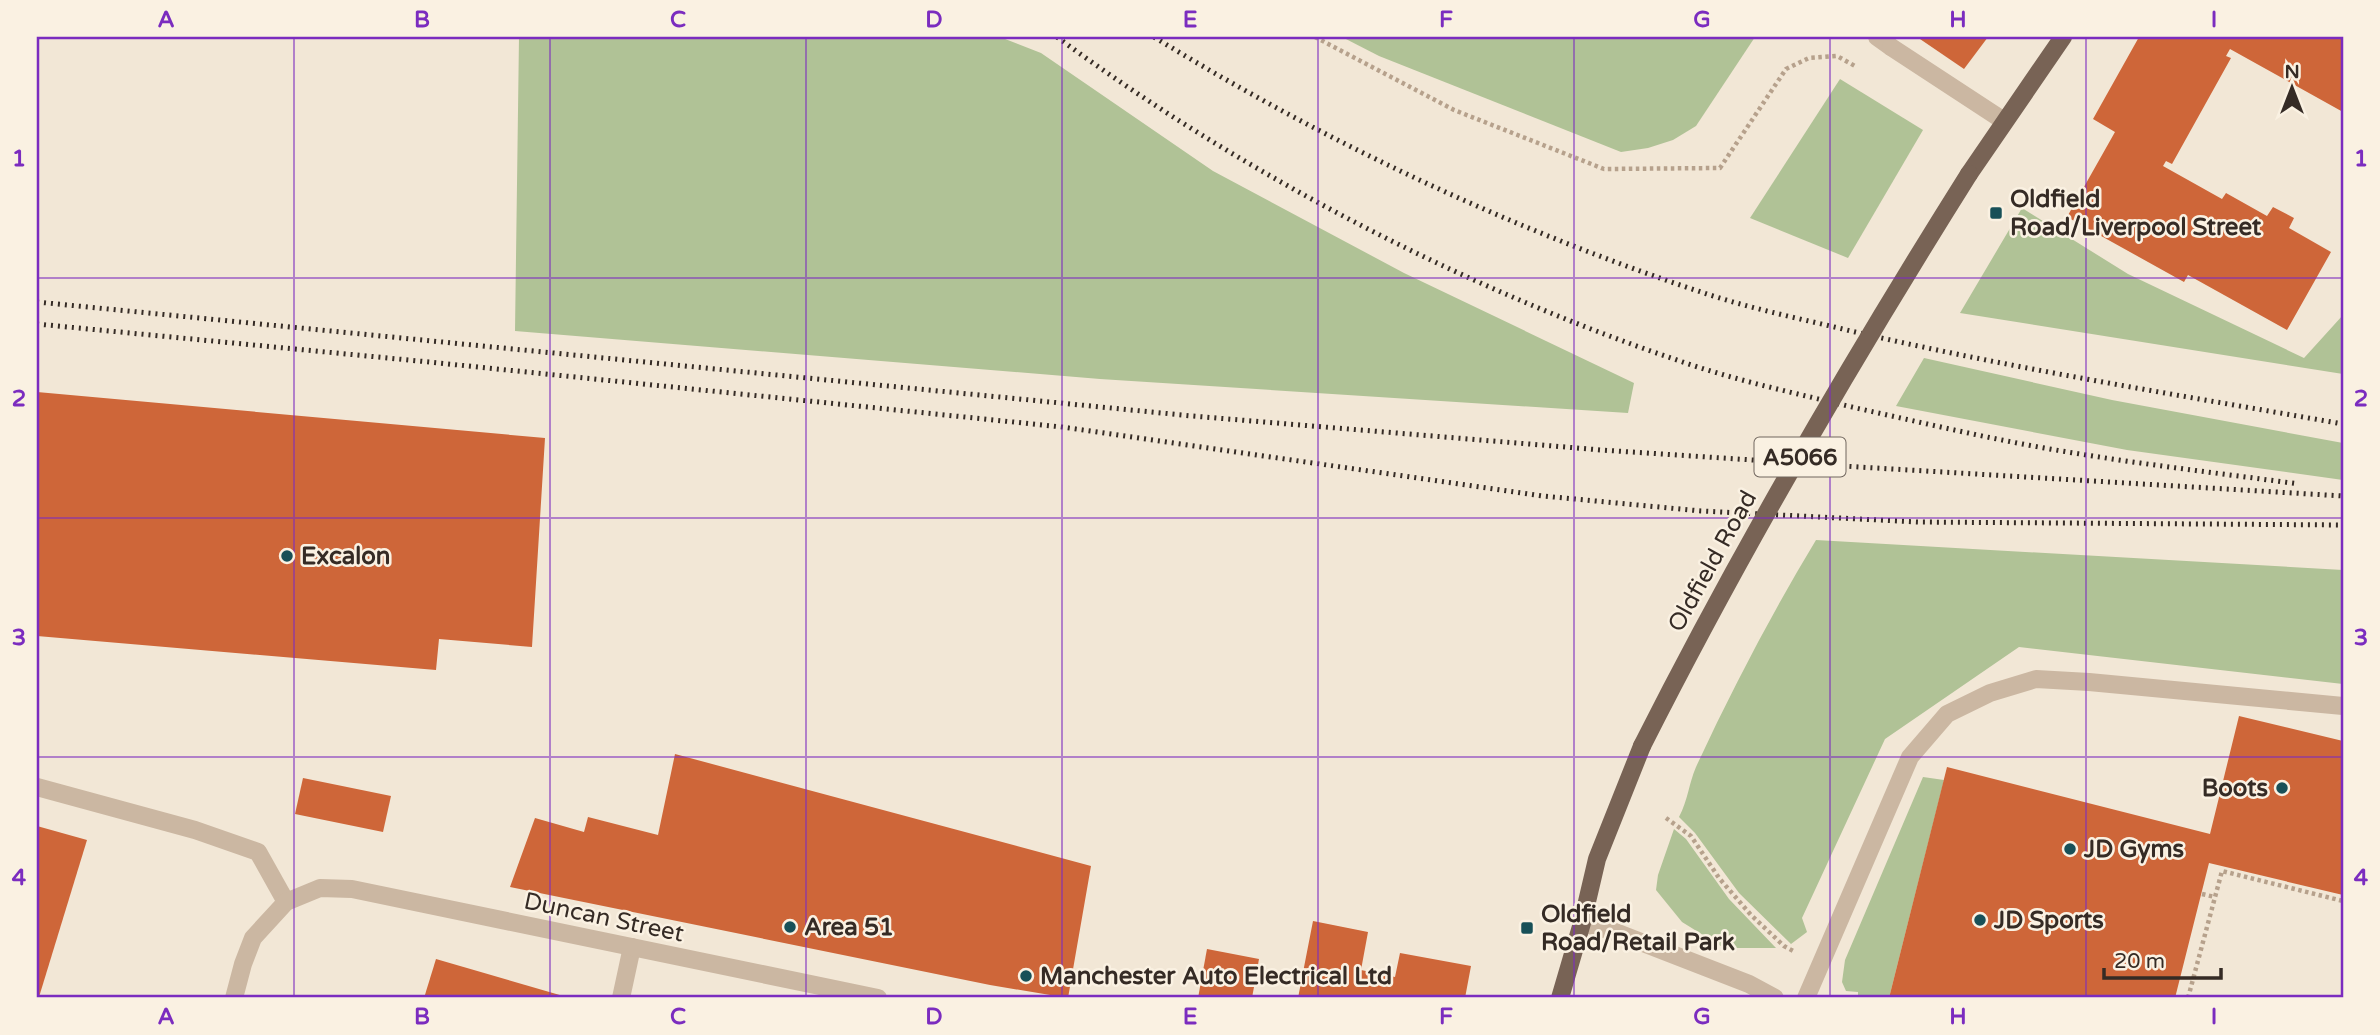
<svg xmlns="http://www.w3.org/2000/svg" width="2380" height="1035" viewBox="0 0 2380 1035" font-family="'Varela Round',sans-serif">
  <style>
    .green { fill: #b0c296 }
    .building { fill: #ce6639 }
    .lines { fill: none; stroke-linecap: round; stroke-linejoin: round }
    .path { stroke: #b6a18c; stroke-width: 4.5; stroke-dasharray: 3.5 3.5; stroke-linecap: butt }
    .service { stroke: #cbb7a2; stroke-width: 18 }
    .minor { stroke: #cbb7a2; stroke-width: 18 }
    .primary { stroke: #786355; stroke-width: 18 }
    .rail { stroke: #352b25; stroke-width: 5; stroke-dasharray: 2 5; stroke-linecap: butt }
    .primary-bridge { stroke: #786355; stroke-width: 18 }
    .grid { fill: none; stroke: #7b2cbf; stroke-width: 2; stroke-opacity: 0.55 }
    .poi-dot { fill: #185058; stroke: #faf1e2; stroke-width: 2.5 }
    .labels { text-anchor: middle; stroke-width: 5; stroke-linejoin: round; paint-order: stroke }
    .shield { fill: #faf1e2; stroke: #70665e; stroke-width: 2 }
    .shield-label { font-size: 23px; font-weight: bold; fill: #352b25 }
    .poi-label { font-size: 24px; font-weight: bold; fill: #352b25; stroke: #faf1e2; text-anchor: start }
    .street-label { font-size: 24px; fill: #352b25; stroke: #faf1e2 }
    .neatline { fill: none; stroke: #7b2cbf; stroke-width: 2.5 }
    .grid-label { font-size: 23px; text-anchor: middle; font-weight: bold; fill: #7b2cbf }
  </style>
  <rect width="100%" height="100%" fill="#f2e7d6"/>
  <g class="green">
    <polygon points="519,37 1000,37 1041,53 1213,171 1404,273 1634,383 1628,413 1100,379 515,331"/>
    <polygon points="1342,37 1755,37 1696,126 1673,140 1648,148 1621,152 1379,56"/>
    <polygon points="1840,79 1923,130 1848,258 1750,218"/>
    <polygon points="2022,208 2128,274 2304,358 2343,315 2343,374 1960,313"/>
    <polygon points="1924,358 2112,400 2343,443 2343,480 2127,450 1896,406"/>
    <path d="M1816 540 2343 570V684L2019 647 1885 739 1802 918 1807 932 1791 944 1739 893 1695 833 1679 817C1688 800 1689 783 1696 767 1732 689 1772 613 1816 540Z"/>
    <polygon points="1923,777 1944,780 1889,998 1858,998 1858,992 1846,991 1842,982 1845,960"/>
    <polygon points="1674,829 1686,839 1729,899 1776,948 1724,948 1682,922 1656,890 1658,875"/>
  </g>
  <g class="building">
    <polygon points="1917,37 1988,37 1964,69"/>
    <polygon points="2139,37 2343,37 2343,112 2230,49 2226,56 2231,58 2172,164 2166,161 2163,166 2222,199 2226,193 2267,216 2273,207 2294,218 2289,228 2331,252 2287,330 2188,275 2184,282 2067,217 2115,132 2093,119"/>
    <polygon points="37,392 545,438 532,647 439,639 436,670 37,636"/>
    <polygon points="2239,716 2343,741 2343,895 2209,863 2175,998 1889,998 1947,767 2210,834"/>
    <polygon points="675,754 1091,866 1068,998 990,985 510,887 535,818 584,832 588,817 658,835"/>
    <polygon points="303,778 391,796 383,832 295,814"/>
    <polygon points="37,826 87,840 39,997 37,996"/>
    <polygon points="1313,921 1368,932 1361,970 1395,977 1400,953 1471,966 1465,998 1298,998"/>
    <polygon points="1207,949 1259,959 1252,998 1198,998"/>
    <polygon points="436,959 570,998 424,998"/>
  </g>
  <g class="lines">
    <g class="path">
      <polyline points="1315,37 1454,110 1604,169 1720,168 1786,69 1809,58 1837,56 1855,66"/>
      <polyline points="1666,818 1691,836 1719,878 1751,915 1784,946 1795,952"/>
      <polyline points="2202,894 2215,897"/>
      <polyline points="2188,998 2222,871 2343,901"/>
    </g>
    <g class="service">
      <polyline points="1877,37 1891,47"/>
      <polyline points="1582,923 1615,932 1749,984 1775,998"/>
      <polyline points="621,998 632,947"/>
      <polyline points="1806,998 1910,757 1947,714 1990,693 2036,679 2089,682 2343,706"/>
    </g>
    <g class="minor">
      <polyline points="1891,47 2004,121"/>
      <polyline points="37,787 195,830 258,852 286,902"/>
      <polyline points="234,998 243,964 253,938 286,902 320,888 352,889 878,998"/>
    </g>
    <g class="primary">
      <polyline points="1969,174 2063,37"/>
      <polyline points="1560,998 1582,923 1597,859 1642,746"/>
    </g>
    <g class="rail">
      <path d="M1057 37C1240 172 1458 286 1674 359 1733 380 1795 393 1856 408 1915 421 1973 435 2033 446 2121 462 2210 472 2299 484"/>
      <path d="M1154 37C1327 143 1510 229 1704 293 1752 309 1802 319 1851 331 2014 369 2179 395 2343 424"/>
      <polyline points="37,302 1192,416 1601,450 1859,467 2343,496"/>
      <polyline points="37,324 429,362 1062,427 1543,496 1701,511 1918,522 2343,525"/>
    </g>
    <path class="primary-bridge" d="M1642 746C1741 550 1852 360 1969 174"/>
  </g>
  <path class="grid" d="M294 37V998M550 37V998M806 37V998M1062 37V998M1318 37V998M1574 37V998M1830 37V998M2086 37V998M37 278H2343M37 518H2343M37 757H2343"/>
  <g class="poi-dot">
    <rect x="1989" y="206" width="14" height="14" rx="3.5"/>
    <circle cx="287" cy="556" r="7"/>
    <circle cx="2282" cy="788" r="7"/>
    <circle cx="2070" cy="849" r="7"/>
    <circle cx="1980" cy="920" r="7"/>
    <circle cx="790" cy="927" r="7"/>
    <rect x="1520" y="921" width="14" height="14" rx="3.5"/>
    <circle cx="1026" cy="976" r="7"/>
  </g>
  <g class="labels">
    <rect class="shield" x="1754.5" y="437.5" width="91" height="39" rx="5"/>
    <g class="shield-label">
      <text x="1800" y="465">A5066</text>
    </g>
    <g class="poi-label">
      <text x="2010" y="207">Oldfield<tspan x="2010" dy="28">Road/Liverpool Street</tspan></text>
      <text x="301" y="564">Excalon</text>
      <text x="2268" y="796" text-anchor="end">Boots</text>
      <text x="2084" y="857">JD Gyms</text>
      <text x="1541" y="922">Oldfield<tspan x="1541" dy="28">Road/Retail Park</tspan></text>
      <text x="1994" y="928">JD Sports</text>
      <text x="804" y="935">Area 51</text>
      <text x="1040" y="984">Manchester Auto Electrical Ltd</text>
    </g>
    <g class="street-label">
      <text transform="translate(1712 561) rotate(-61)" y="8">Oldfield Road</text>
      <text transform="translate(604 917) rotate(12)" y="8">Duncan Street</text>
    </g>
  </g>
  <rect width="2380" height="1035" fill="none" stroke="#faf1e2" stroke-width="77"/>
  <g transform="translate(2292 88)" stroke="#faf1e2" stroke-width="5" paint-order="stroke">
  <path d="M0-5L12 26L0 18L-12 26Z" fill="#352b25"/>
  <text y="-10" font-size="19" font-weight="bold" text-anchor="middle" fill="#352b25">N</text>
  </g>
  <path d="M2104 968v10h117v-10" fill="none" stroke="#352b25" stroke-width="3.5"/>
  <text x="2114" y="968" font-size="21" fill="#352b25" stroke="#faf1e2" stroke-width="5" paint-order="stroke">20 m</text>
  <rect x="38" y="38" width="2304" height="958" class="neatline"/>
  <g class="grid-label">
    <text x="166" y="27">A</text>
    <text x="422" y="27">B</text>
    <text x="678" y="27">C</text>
    <text x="934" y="27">D</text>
    <text x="1190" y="27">E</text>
    <text x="1446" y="27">F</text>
    <text x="1702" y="27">G</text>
    <text x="1958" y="27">H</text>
    <text x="2214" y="27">I</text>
    <text x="19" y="166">1</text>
    <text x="2361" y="166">1</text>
    <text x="19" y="406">2</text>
    <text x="2361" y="406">2</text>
    <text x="19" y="645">3</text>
    <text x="2361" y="645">3</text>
    <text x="19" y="885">4</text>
    <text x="2361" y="885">4</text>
    <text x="166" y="1024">A</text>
    <text x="422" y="1024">B</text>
    <text x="678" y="1024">C</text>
    <text x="934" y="1024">D</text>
    <text x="1190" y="1024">E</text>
    <text x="1446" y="1024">F</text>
    <text x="1702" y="1024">G</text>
    <text x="1958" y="1024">H</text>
    <text x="2214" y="1024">I</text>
  </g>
</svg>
